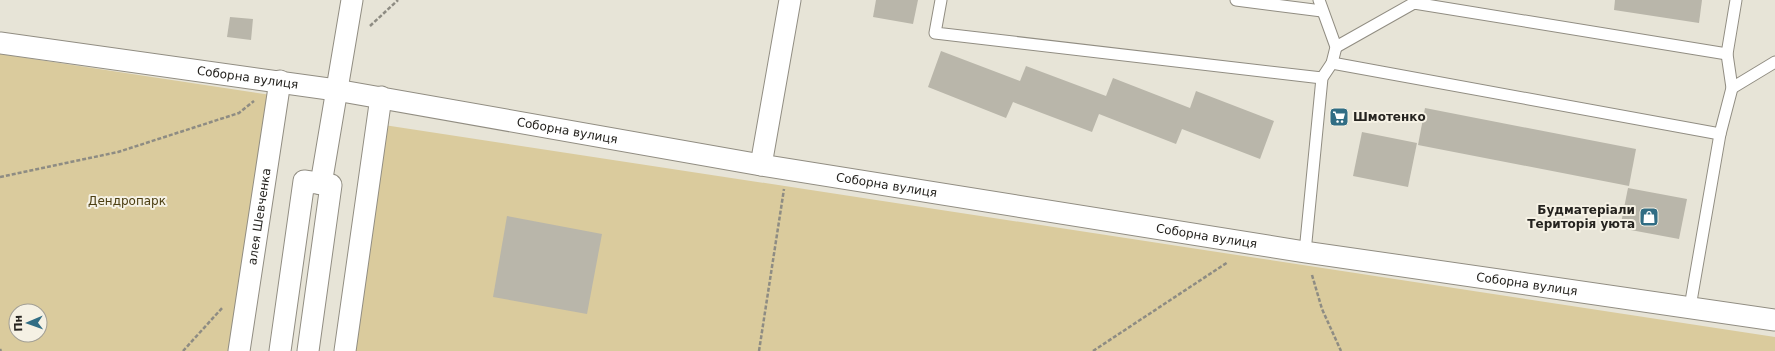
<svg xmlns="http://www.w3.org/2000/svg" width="1775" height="351" viewBox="0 0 1775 351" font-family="'DejaVu Sans',sans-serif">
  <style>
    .green { fill: #dacb9d; fill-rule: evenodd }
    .building { fill: #b9b6aa }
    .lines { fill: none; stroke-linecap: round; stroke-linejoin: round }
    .lane-casing { stroke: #918d82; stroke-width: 13 }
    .street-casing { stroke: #918d82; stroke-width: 23 }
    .path { stroke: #8e8c83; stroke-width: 2.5; stroke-dasharray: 4 2; stroke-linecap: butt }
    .lane { stroke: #fff; stroke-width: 11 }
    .street { stroke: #fff; stroke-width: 21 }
    .labels { text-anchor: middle; stroke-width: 4; stroke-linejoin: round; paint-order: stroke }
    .street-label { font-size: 12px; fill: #25231f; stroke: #f5f1e4 }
    .poi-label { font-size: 12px; font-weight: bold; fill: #25231f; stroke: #f5f1e4; text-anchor: start }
    .park-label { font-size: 12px; fill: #4c3f12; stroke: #f5f1e4 }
  </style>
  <rect width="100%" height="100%" fill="#e7e4d7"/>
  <g class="green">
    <path d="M0 54 271 95 231 351H0ZM16 311H40V335H16Z"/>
    <polygon points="384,125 1775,337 1775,351 353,351"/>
  </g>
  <g class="building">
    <polygon points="876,0 918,0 913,24 873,17"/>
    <polygon points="1615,0 1702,0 1699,23 1614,10"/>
    <polygon points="230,17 253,19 251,40 227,37"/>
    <polygon points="941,51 1020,81 1026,66 1106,96 1113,78 1190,108 1196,91 1274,121 1260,159 1182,129 1176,144 1099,114 1092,132 1013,102 1006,118 928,87"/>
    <polygon points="1425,108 1636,149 1629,186 1418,145"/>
    <polygon points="1362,132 1417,143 1408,187 1353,176"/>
    <polygon points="1628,188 1687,199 1679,239 1620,228"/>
    <polygon points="507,216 602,234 587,314 493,297"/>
  </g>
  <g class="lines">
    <g class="lane-casing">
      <g id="lane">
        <polyline points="941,0 935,33 1322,78"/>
        <polyline points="1236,0 1322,11"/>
        <polyline points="1336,47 1414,3 1727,54"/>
        <polyline points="1332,63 1720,134"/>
        <polyline points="1732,88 1775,62"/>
        <polyline points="1305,252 1322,78 1332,63 1336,47 1319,0"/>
        <polyline points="1690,307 1720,134 1732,88 1727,54 1736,0"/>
      </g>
    </g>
    <g class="street-casing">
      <g id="street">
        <path id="s1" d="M0 43 336 90 761 165 1305 252 1775 320"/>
        <polyline points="761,165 790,0"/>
        <polyline points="321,184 352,0"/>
        <path id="s2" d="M239 351 280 81"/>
        <polyline points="280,351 304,181 331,185 308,351"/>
        <polyline points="345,351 381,97"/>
      </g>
    </g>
    <g class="path">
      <polyline points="370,26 398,0"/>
      <polyline points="0,177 118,152 239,113 254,101"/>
      <polyline points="1312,275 1322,309 1341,351"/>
      <polyline points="0,349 1,351"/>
      <polyline points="183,351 223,307"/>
      <polyline points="759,351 784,189"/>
      <polyline points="1093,351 1228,262"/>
    </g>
    <use href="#lane" class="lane"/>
    <use href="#street" class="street"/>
  </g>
  <defs>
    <g id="supermarket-square" transform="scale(1)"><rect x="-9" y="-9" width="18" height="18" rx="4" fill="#316d84" stroke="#f5f1e4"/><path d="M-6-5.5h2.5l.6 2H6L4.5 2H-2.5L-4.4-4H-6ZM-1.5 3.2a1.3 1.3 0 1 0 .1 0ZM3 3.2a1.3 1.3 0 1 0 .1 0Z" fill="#fff"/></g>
    <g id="shop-square" transform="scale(1)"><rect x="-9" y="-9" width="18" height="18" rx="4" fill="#316d84" stroke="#f5f1e4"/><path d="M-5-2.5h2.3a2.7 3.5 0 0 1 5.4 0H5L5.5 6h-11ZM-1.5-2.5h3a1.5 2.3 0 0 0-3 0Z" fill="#fff"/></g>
  </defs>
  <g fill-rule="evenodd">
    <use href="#supermarket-square" x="1339" y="117"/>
    <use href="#shop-square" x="1649" y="217"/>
  </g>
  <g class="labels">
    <g class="street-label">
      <text dy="4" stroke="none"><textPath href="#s1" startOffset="250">Соборна вулиця</textPath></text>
      <text dy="4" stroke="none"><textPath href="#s1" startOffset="574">Соборна вулиця</textPath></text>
      <text dy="4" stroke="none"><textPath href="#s1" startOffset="898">Соборна вулиця</textPath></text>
      <text dy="4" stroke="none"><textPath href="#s2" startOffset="136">алея Шевченка</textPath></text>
      <text dy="4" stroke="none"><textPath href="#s1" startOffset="1222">Соборна вулиця</textPath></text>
      <text dy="4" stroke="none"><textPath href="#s1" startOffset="1546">Соборна вулиця</textPath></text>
    </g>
    <g class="poi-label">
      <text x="1353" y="121">Шмотенко</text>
      <text x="1635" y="214" text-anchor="end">Будматеріали<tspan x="1635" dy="14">Територія уюта</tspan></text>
    </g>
    <g class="park-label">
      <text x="127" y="205">Дендропарк</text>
    </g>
  </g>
  <g transform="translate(28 323) rotate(268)"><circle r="19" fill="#f5f1e4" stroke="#a29f95"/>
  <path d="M0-3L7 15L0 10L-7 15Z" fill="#316d84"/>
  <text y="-6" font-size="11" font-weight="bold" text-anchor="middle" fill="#25231f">Пн</text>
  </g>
</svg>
